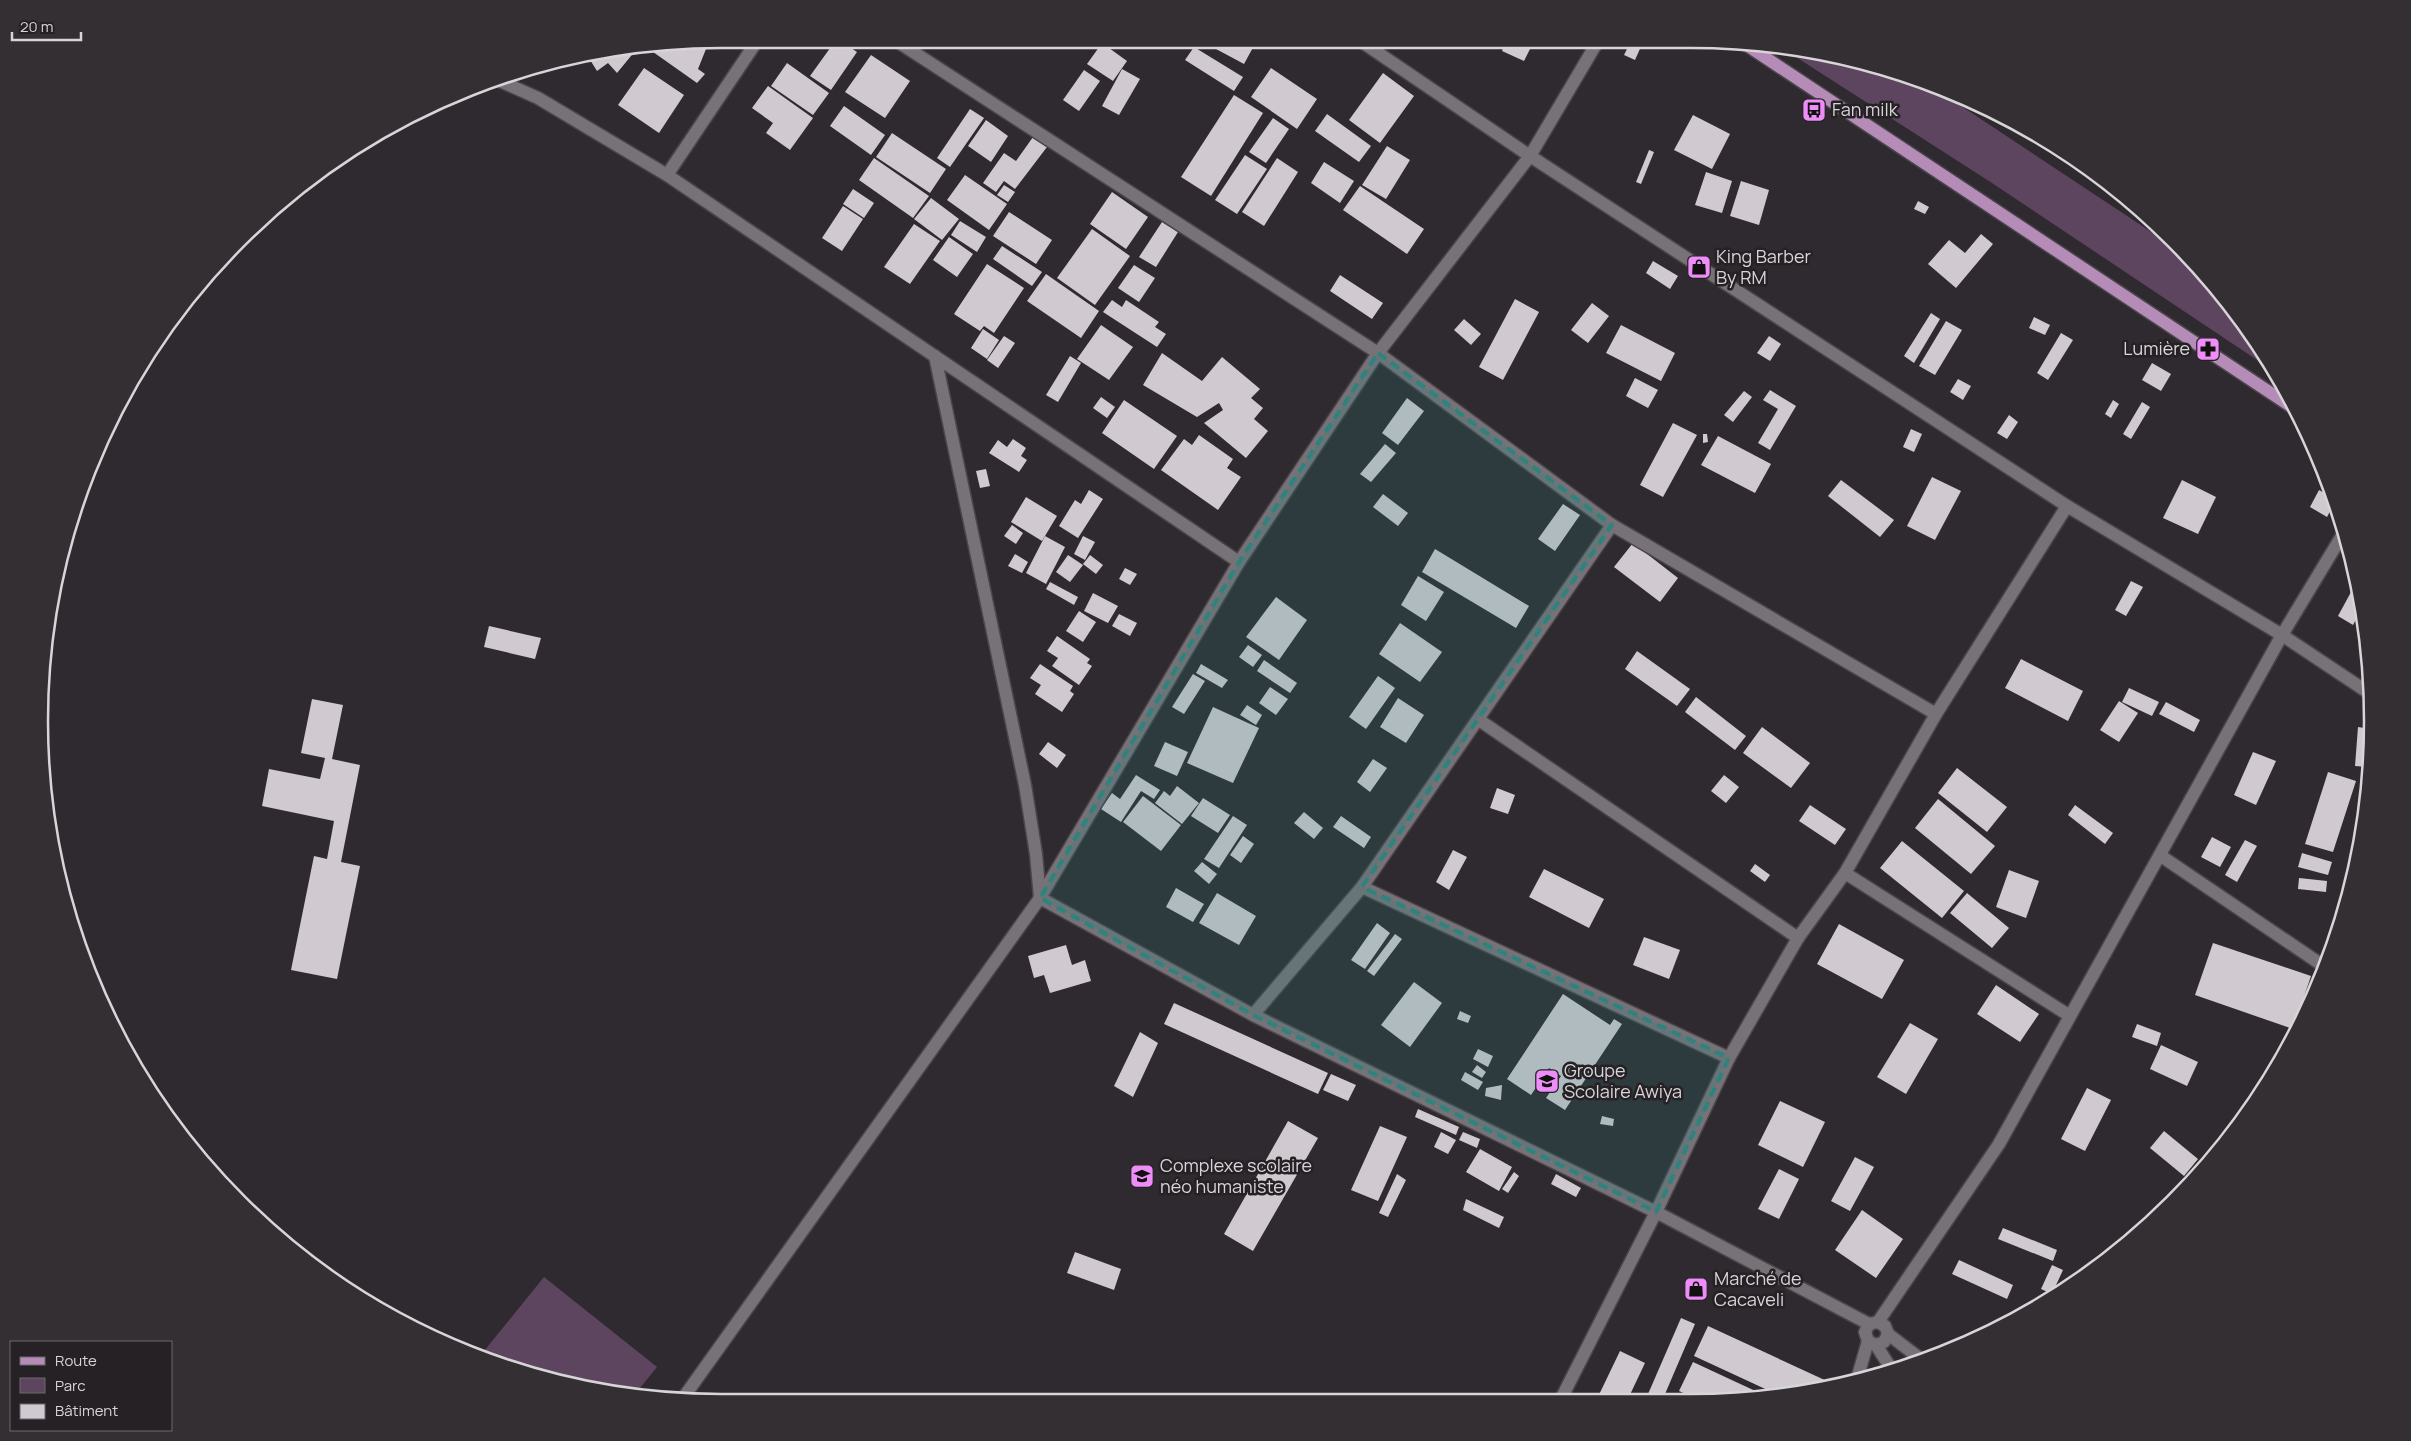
<svg xmlns="http://www.w3.org/2000/svg" width="2411" height="1441" viewBox="0 0 2411 1441" font-family="Manrope,sans-serif">
  <style>
    .green { fill: #5d455f }
    .building { fill: #d0cad0 }
    .lines { fill: none; stroke-linecap: round; stroke-linejoin: round }
    .minor-casing { stroke: #494549; stroke-width: 15 }
    .major-casing { stroke: #494549; stroke-width: 15 }
    .minor { stroke: #777277; stroke-width: 12 }
    .major { stroke: #b58bb8; stroke-width: 12 }
    .marked { fill: #2d847e; fill-opacity: 0.2; stroke: #2d847e; stroke-width: 4; stroke-dasharray: 10 6; stroke-linejoin: round }
    .labels { text-anchor: middle; stroke-width: 5; stroke-linejoin: round; paint-order: stroke }
    .poi-label { font-size: 18px; fill: #d8d5d8; stroke: #252125; text-anchor: start }
    .rim { fill: none; stroke: #d8d5d8; stroke-width: 2.5 }
  </style>
  <rect width="100%" height="100%" fill="#2f2a2f"/>
  <g class="green">
    <polygon points="1785,50 1910,75 1928,84 2186,255 2258,342 2272,370 1992,183"/>
    <polygon points="544,1277 657,1367 636,1393 501,1366 480,1356"/>
  </g>
  <g class="building">
    <polygon points="1506,41 1534,41 1524,61 1502,51"/>
    <polygon points="1631,41 1643,42 1635,60 1624,55"/>
    <polygon points="1203,42 1256,42 1244,64"/>
    <polygon points="1102,43 1127,61 1113,81 1087,64"/>
    <polygon points="708,44 698,69 705,74 697,83 646,47 648,45"/>
    <polygon points="833,44 845,44 857,52 831,90 810,76"/>
    <polygon points="631,45 640,45 617,73 608,63 597,71 587,55"/>
    <polygon points="1194,47 1243,77 1234,91 1185,60"/>
    <polygon points="871,55 910,81 885,118 845,92"/>
    <polygon points="787,63 829,93 813,115 771,86"/>
    <polygon points="644,68 684,95 659,133 618,105"/>
    <polygon points="1271,68 1317,99 1297,129 1251,97"/>
    <polygon points="1122,69 1140,79 1119,115 1102,106"/>
    <polygon points="1084,70 1100,81 1079,111 1063,100"/>
    <polygon points="1383,73 1414,96 1380,143 1349,120"/>
    <polygon points="768,86 813,118 790,150 766,133 773,123 752,108"/>
    <polygon points="1234,95 1263,113 1211,196 1181,177"/>
    <polygon points="844,106 885,135 871,155 830,126"/>
    <polygon points="970,109 984,118 950,167 937,158"/>
    <polygon points="1327,114 1371,146 1359,162 1315,131"/>
    <polygon points="1693,115 1730,134 1712,169 1674,150"/>
    <polygon points="1273,118 1289,129 1266,163 1249,152"/>
    <polygon points="986,120 1008,136 991,162 968,146"/>
    <polygon points="892,133 946,169 930,193 876,157"/>
    <polygon points="1033,137 1047,147 1015,189 1004,181 996,192 983,183 1004,153 1016,161"/>
    <polygon points="1387,146 1410,160 1386,199 1362,185"/>
    <polygon points="1649,150 1654,152 1641,184 1636,182"/>
    <polygon points="1245,155 1267,169 1237,214 1215,200"/>
    <polygon points="874,158 929,196 913,218 859,180"/>
    <polygon points="1277,158 1298,172 1264,226 1242,212"/>
    <polygon points="1324,162 1354,181 1340,203 1311,183"/>
    <polygon points="1706,172 1732,181 1722,213 1695,205"/>
    <polygon points="965,175 1007,204 989,230 947,200"/>
    <polygon points="1741,181 1769,190 1759,225 1730,216"/>
    <polygon points="1004,185 1015,192 1008,202 997,195"/>
    <polygon points="1360,186 1424,229 1407,254 1343,210"/>
    <polygon points="853,189 874,203 864,218 843,204"/>
    <polygon points="1112,192 1148,217 1126,249 1090,224"/>
    <polygon points="931,198 959,219 942,240 914,219"/>
    <polygon points="1918,201 1929,207 1925,214 1914,209"/>
    <polygon points="843,206 863,219 842,251 822,238"/>
    <polygon points="1009,212 1052,240 1036,264 993,236"/>
    <polygon points="960,221 986,237 977,252 951,235"/>
    <polygon points="1162,222 1178,232 1156,267 1139,257"/>
    <polygon points="914,224 940,241 910,284 884,267"/>
    <polygon points="1092,229 1130,256 1095,305 1057,278"/>
    <polygon points="1981,234 1993,244 1956,288 1928,264 1949,240 1965,253"/>
    <polygon points="949,237 973,254 957,277 933,260"/>
    <polygon points="1002,246 1042,272 1032,286 993,259"/>
    <polygon points="1653,261 1678,276 1670,289 1646,273"/>
    <polygon points="987,264 1024,288 994,333 984,326 980,331 954,314"/>
    <polygon points="1134,265 1155,278 1139,302 1118,288"/>
    <polygon points="1046,274 1099,311 1081,338 1027,301"/>
    <polygon points="1340,275 1383,303 1372,319 1330,291"/>
    <polygon points="1515,299 1539,312 1503,380 1479,367"/>
    <polygon points="1112,300 1122,307 1126,300 1159,322 1155,327 1166,334 1157,347 1103,312"/>
    <polygon points="1592,303 1609,316 1588,343 1571,330"/>
    <polygon points="1931,313 1940,319 1914,363 1904,356"/>
    <polygon points="2034,317 2050,325 2045,335 2029,328"/>
    <polygon points="1464,319 1481,334 1471,345 1454,330"/>
    <polygon points="1946,321 1962,330 1935,375 1919,366"/>
    <polygon points="1101,325 1133,347 1109,380 1077,359"/>
    <polygon points="1621,325 1675,353 1661,381 1606,353"/>
    <polygon points="983,329 999,340 987,359 971,348"/>
    <polygon points="2061,333 2073,340 2048,380 2037,373"/>
    <polygon points="1004,336 1015,343 998,368 987,360"/>
    <polygon points="1769,336 1781,344 1770,361 1757,353"/>
    <polygon points="1162,353 1202,381 1222,357 1260,389 1251,398 1263,408 1254,419 1268,431 1246,458 1204,423 1223,410 1219,403 1197,417 1143,385"/>
    <polygon points="1070,356 1081,363 1058,402 1046,395"/>
    <polygon points="2152,363 2171,374 2161,391 2142,380"/>
    <polygon points="1635,378 1658,390 1648,408 1626,396"/>
    <polygon points="1958,379 1971,386 1963,400 1950,392"/>
    <polygon points="1770,390 1796,406 1770,450 1758,443 1778,409 1763,400"/>
    <polygon points="1744,391 1752,397 1733,422 1724,415"/>
    <polygon points="1101,397 1115,407 1107,418 1093,408"/>
    <polygon points="1407,398 1424,411 1398,445 1382,433"/>
    <polygon points="1124,400 1177,436 1154,469 1102,433"/>
    <polygon points="2113,400 2119,404 2111,418 2105,414"/>
    <polygon points="2142,402 2150,407 2131,439 2123,434"/>
    <polygon points="2009,415 2018,422 2007,439 1997,433"/>
    <polygon points="1673,423 1697,435 1663,497 1640,485"/>
    <polygon points="1911,429 1922,434 1914,452 1903,447"/>
    <polygon points="1703,434 1707,434 1708,442 1703,443"/>
    <polygon points="1199,435 1233,459 1227,468 1241,477 1218,510 1161,470 1184,439 1192,445"/>
    <polygon points="1718,436 1771,464 1755,493 1701,465"/>
    <polygon points="1013,439 1026,448 1021,456 1027,460 1019,472 989,453 998,440 1007,447"/>
    <polygon points="1385,444 1396,453 1371,482 1360,474"/>
    <polygon points="986,469 990,486 980,488 976,471"/>
    <polygon points="1932,477 1961,491 1935,540 1907,526"/>
    <polygon points="1841,480 1894,520 1880,537 1828,496"/>
    <polygon points="2182,480 2216,497 2198,534 2163,518"/>
    <polygon points="1089,490 1103,499 1078,538 1059,526 1075,500 1081,504"/>
    <polygon points="2319,490 2332,497 2334,504 2327,517 2310,507"/>
    <polygon points="1383,494 1408,513 1398,526 1373,507"/>
    <polygon points="1026,497 1057,516 1042,541 1011,522"/>
    <polygon points="1563,504 1580,515 1555,551 1538,539"/>
    <polygon points="1012,525 1023,533 1016,544 1004,536"/>
    <polygon points="1045,536 1065,547 1046,584 1026,573"/>
    <polygon points="1083,536 1095,542 1085,560 1074,554"/>
    <polygon points="1633,543 1678,578 1660,602 1614,567"/>
    <polygon points="1435,549 1529,606 1516,628 1422,572"/>
    <polygon points="1015,554 1028,562 1022,573 1008,566"/>
    <polygon points="1068,555 1083,565 1070,582 1056,572"/>
    <polygon points="1090,555 1103,565 1096,574 1083,564"/>
    <polygon points="1125,568 1137,574 1130,585 1119,579"/>
    <polygon points="1418,576 1444,592 1426,621 1401,605"/>
    <polygon points="2131,581 2143,587 2126,616 2115,610"/>
    <polygon points="2357,581 2361,610 2353,625 2338,616"/>
    <polygon points="1050,582 1078,597 1074,605 1046,589"/>
    <polygon points="1093,593 1118,606 1108,623 1084,611"/>
    <polygon points="1276,597 1307,620 1279,660 1246,637"/>
    <polygon points="1079,611 1096,622 1083,642 1066,631"/>
    <polygon points="1119,614 1137,623 1130,636 1112,626"/>
    <polygon points="1400,623 1442,652 1420,682 1379,654"/>
    <polygon points="489,626 541,638 535,659 484,647"/>
    <polygon points="1057,636 1090,659 1087,663 1092,666 1079,685 1052,666 1058,658 1047,651"/>
    <polygon points="1248,645 1262,655 1253,667 1239,657"/>
    <polygon points="1637,651 1690,689 1677,706 1625,669"/>
    <polygon points="2021,659 2083,691 2068,721 2005,688"/>
    <polygon points="1264,660 1297,683 1290,693 1257,671"/>
    <polygon points="1040,664 1073,686 1070,691 1074,694 1062,712 1035,694 1041,685 1030,678"/>
    <polygon points="1201,664 1228,680 1222,688 1196,673"/>
    <polygon points="1193,674 1205,681 1184,714 1172,707"/>
    <polygon points="1378,676 1395,688 1366,729 1349,717"/>
    <polygon points="1270,687 1288,699 1276,715 1259,703"/>
    <polygon points="2129,688 2159,702 2152,716 2122,702"/>
    <polygon points="1696,697 1746,736 1735,750 1685,712"/>
    <polygon points="1398,698 1424,715 1406,743 1380,727"/>
    <polygon points="312,699 343,705 332,759 360,765 341,862 360,866 337,979 291,970 314,856 327,859 334,821 262,806 269,769 320,779 325,758 301,753"/>
    <polygon points="2119,701 2138,713 2119,742 2100,730"/>
    <polygon points="2166,702 2200,720 2194,732 2159,714"/>
    <polygon points="1247,705 1262,715 1256,725 1240,715"/>
    <polygon points="1213,707 1259,728 1233,783 1187,763"/>
    <polygon points="1762,727 1810,763 1791,788 1743,753"/>
    <polygon points="2358,727 2371,729 2368,767 2355,766"/>
    <polygon points="1048,742 1066,755 1057,768 1039,754"/>
    <polygon points="1165,742 1188,752 1177,776 1154,766"/>
    <polygon points="2253,752 2276,761 2256,805 2234,795"/>
    <polygon points="1373,759 1387,768 1370,792 1357,782"/>
    <polygon points="1957,768 2007,807 1987,832 1938,793"/>
    <polygon points="2328,772 2356,781 2333,852 2305,844"/>
    <polygon points="1136,775 1160,790 1154,799 1141,791 1121,822 1101,809 1112,793 1120,799"/>
    <polygon points="1724,775 1739,787 1726,803 1711,791"/>
    <polygon points="1177,786 1199,803 1182,824 1155,803 1164,791 1170,796"/>
    <polygon points="1497,788 1515,795 1508,814 1490,808"/>
    <polygon points="1143,796 1181,825 1161,851 1123,822"/>
    <polygon points="1203,798 1230,815 1218,833 1191,816"/>
    <polygon points="1938,799 1995,846 1971,874 1915,828"/>
    <polygon points="1810,805 1846,829 1835,845 1799,821"/>
    <polygon points="2075,805 2113,833 2105,844 2068,815"/>
    <polygon points="1304,812 1323,828 1314,839 1294,823"/>
    <polygon points="1233,816 1247,825 1219,868 1204,859"/>
    <polygon points="1341,816 1371,837 1364,848 1333,827"/>
    <polygon points="1243,836 1254,844 1241,863 1230,855"/>
    <polygon points="2212,837 2231,847 2220,867 2201,857"/>
    <polygon points="2245,840 2257,846 2237,882 2225,875"/>
    <polygon points="1902,841 1964,891 1942,918 1880,868"/>
    <polygon points="1453,850 1467,857 1449,890 1436,882"/>
    <polygon points="2302,853 2332,862 2328,875 2298,867"/>
    <polygon points="1202,862 1217,874 1209,884 1194,871"/>
    <polygon points="1755,864 1770,875 1765,882 1750,871"/>
    <polygon points="1544,869 1604,899 1589,928 1529,897"/>
    <polygon points="2009,870 2039,881 2026,918 1996,907"/>
    <polygon points="2299,878 2327,881 2326,892 2298,889"/>
    <polygon points="1176,888 1204,904 1193,922 1166,907"/>
    <polygon points="1217,893 1256,916 1239,945 1199,923"/>
    <polygon points="1967,893 2009,928 1992,948 1950,913"/>
    <polygon points="1377,923 1390,933 1365,969 1351,960"/>
    <polygon points="1839,924 1904,960 1882,999 1817,964"/>
    <polygon points="1395,934 1402,939 1374,976 1367,971"/>
    <polygon points="1644,937 1680,950 1669,979 1633,965"/>
    <polygon points="2213,943 2311,976 2293,1029 2195,995"/>
    <polygon points="1066,945 1072,965 1085,960 1091,981 1050,993 1044,975 1034,978 1028,956"/>
    <polygon points="1414,982 1442,1003 1410,1047 1381,1025"/>
    <polygon points="1996,985 2039,1014 2020,1042 1977,1014"/>
    <polygon points="1563,994 1610,1025 1614,1019 1622,1024 1565,1110 1546,1098 1561,1076 1549,1068 1531,1095 1507,1079"/>
    <polygon points="1174,1003 1328,1073 1318,1094 1164,1024"/>
    <polygon points="1460,1011 1471,1016 1468,1023 1457,1019"/>
    <polygon points="1910,1023 1938,1039 1906,1094 1877,1077"/>
    <polygon points="2137,1024 2161,1033 2157,1046 2132,1037"/>
    <polygon points="1140,1032 1158,1043 1133,1097 1114,1086"/>
    <polygon points="2161,1045 2198,1062 2187,1086 2150,1069"/>
    <polygon points="1478,1049 1493,1056 1488,1067 1473,1059"/>
    <polygon points="1477,1065 1486,1072 1482,1078 1472,1072"/>
    <polygon points="1465,1072 1483,1082 1478,1090 1461,1080"/>
    <polygon points="1331,1074 1356,1085 1348,1101 1323,1090"/>
    <polygon points="1502,1085 1501,1100 1485,1096 1486,1088"/>
    <polygon points="2087,1088 2111,1100 2085,1151 2061,1139"/>
    <polygon points="1780,1101 1825,1122 1803,1167 1758,1145"/>
    <polygon points="1418,1109 1459,1127 1456,1135 1415,1117"/>
    <polygon points="1602,1116 1614,1119 1613,1126 1600,1124"/>
    <polygon points="1288,1121 1318,1138 1253,1251 1224,1234"/>
    <polygon points="1380,1126 1407,1137 1378,1201 1351,1190"/>
    <polygon points="2164,1131 2198,1159 2184,1176 2150,1148"/>
    <polygon points="1441,1132 1456,1140 1448,1154 1434,1147"/>
    <polygon points="1463,1132 1480,1139 1477,1148 1459,1140"/>
    <polygon points="1480,1149 1512,1167 1499,1191 1466,1172"/>
    <polygon points="1855,1157 1874,1167 1850,1211 1831,1201"/>
    <polygon points="1779,1169 1799,1179 1779,1219 1758,1209"/>
    <polygon points="1514,1172 1519,1176 1508,1193 1502,1189"/>
    <polygon points="1397,1174 1406,1180 1388,1217 1379,1213"/>
    <polygon points="1556,1174 1581,1188 1576,1197 1551,1184"/>
    <polygon points="1466,1199 1504,1217 1499,1228 1463,1210"/>
    <polygon points="1862,1210 1903,1239 1876,1278 1835,1250"/>
    <polygon points="2003,1228 2057,1250 2053,1261 1998,1239"/>
    <polygon points="1075,1252 1121,1269 1114,1290 1067,1273"/>
    <polygon points="1959,1260 2013,1285 2007,1299 1952,1274"/>
    <polygon points="2052,1265 2063,1270 2052,1294 2041,1289"/>
    <polygon points="1681,1318 1695,1324 1662,1401 1645,1401"/>
    <polygon points="1708,1326 1829,1382 1774,1393 1694,1356"/>
    <polygon points="1620,1351 1645,1363 1627,1401 1596,1401"/>
    <polygon points="1693,1362 1764,1395 1735,1401 1701,1401 1679,1391"/>
  </g>
  <g class="lines">
    <g class="minor-casing">
      <g id="minor">
        <polyline points="1362,42 1530,156 2067,506 2282,635 2369,693"/>
        <polyline points="901,44 1378,353 1612,525 1936,714"/>
        <polyline points="493,78 538,98 667,175 1239,562"/>
        <polyline points="667,175 755,44"/>
        <polyline points="935,356 1025,785 1036,854 1040,898"/>
        <polyline points="1479,720 1798,938"/>
        <polyline points="2161,856 2325,967"/>
        <polyline points="1845,873 2070,1016"/>
        <polyline points="1362,887 1729,1058"/>
        <polyline points="1040,898 1253,1015 1656,1212 1869,1324"/>
        <polyline points="1253,1015 1362,887 1612,525"/>
        <polyline points="1878,1322 1999,1144 2282,635 2343,534"/>
        <polyline points="1888,1334 1922,1360"/>
        <polyline points="1876,1345 1884,1342 1888,1334 1885,1326 1878,1322 1869,1324 1865,1332 1868,1341 1876,1345 1892,1370"/>
        <polyline points="1858,1376 1868,1341"/>
        <polyline points="681,1401 1040,898 1239,562 1378,353 1530,156 1598,41"/>
        <polyline points="1560,1401 1656,1212 1729,1058 1798,938 1845,873 1936,714 2067,506"/>
      </g>
    </g>
    <g class="major-casing">
      <polyline id="major" points="1742,42 2292,407"/>
    </g>
    <use href="#minor" class="minor"/>
    <use href="#major" class="major"/>
  </g>
  <path class="marked" d="M1378 353 1612 525 1362 887 1729 1058 1656 1212 1253 1015 1040 898 1239 562Z"/>
  <defs>
    <g id="bus-square" transform="scale(1.25)"><rect x="-9" y="-9" width="18" height="18" rx="4" fill="#ee8cf8" stroke="#252125"/><path d="M-5-6H5V4H4V6H2V4H-2V6H-4V4H-5ZM-3.5-4V0h7V-4ZM-3.5 1.2v1.5H-2V1.2ZM2 1.2v1.5H3.5V1.2Z" fill="#111"/></g>
    <g id="shop-square" transform="scale(1.25)"><rect x="-9" y="-9" width="18" height="18" rx="4" fill="#ee8cf8" stroke="#252125"/><path d="M-5-2.5h2.3a2.7 3.5 0 0 1 5.4 0H5L5.5 6h-11ZM-1.5-2.5h3a1.5 2.3 0 0 0-3 0Z" fill="#111"/></g>
    <g id="pharmacy-square" transform="scale(1.25)"><rect x="-9" y="-9" width="18" height="18" rx="4" fill="#ee8cf8" stroke="#252125"/><path d="M-2-6h4v4h4v4h-4v4h-4v-4h-4v-4h4Z" fill="#111"/></g>
    <g id="school-square" transform="scale(1.25)"><rect x="-9" y="-9" width="18" height="18" rx="4" fill="#ee8cf8" stroke="#252125"/><path d="M0-5L7-2L0 1L-7-2ZM-4 1L0 2.5L4 1V4Q0 6-4 4Z" fill="#111"/></g>
  </defs>
  <g fill-rule="evenodd">
    <use href="#bus-square" x="1814" y="110"/>
    <use href="#shop-square" x="1699" y="267"/>
    <use href="#pharmacy-square" x="2208" y="349"/>
    <use href="#school-square" x="1547" y="1081"/>
    <use href="#school-square" x="1142" y="1176"/>
    <use href="#shop-square" x="1696" y="1289"/>
  </g>
  <g class="labels">
    <g class="poi-label">
      <text x="1832" y="116">Fan milk</text>
      <text x="1716" y="263">King Barber<tspan x="1716" dy="21">By RM</tspan></text>
      <text x="2190" y="355" text-anchor="end">Lumière</text>
      <text x="1564" y="1077">Groupe<tspan x="1564" dy="21">Scolaire Awiya</tspan></text>
      <text x="1160" y="1172">Complexe scolaire<tspan x="1160" dy="21">néo humaniste</tspan></text>
      <text x="1714" y="1285">Marché de<tspan x="1714" dy="21">Cacaveli</tspan></text>
    </g>
  </g>
  <path d="M0 0H2411V1441H0ZM721 48H1691A673 673 0 0 1 2364 721V721A673 673 0 0 1 1691 1394H721A673 673 0 0 1 48 721V721A673 673 0 0 1 721 48Z" fill="#332f33" fill-rule="evenodd"/>
  <path class="rim" d="M721 48H1691A673 673 0 0 1 2364 721V721A673 673 0 0 1 1691 1394H721A673 673 0 0 1 48 721V721A673 673 0 0 1 721 48Z"/>
  <rect x="10" y="1341" width="162" height="90" fill="#252125" stroke="#6d696d"/>
  <rect x="20" y="1357" width="25" height="8" fill="#b58bb8" stroke="#6d696d"/>
  <text x="55" y="1366" font-size="15" fill="#d8d5d8">Route</text>
  <rect x="20" y="1378" width="25" height="15" fill="#5d455f" stroke="#6d696d"/>
  <text x="55" y="1391" font-size="15" fill="#d8d5d8">Parc</text>
  <rect x="20" y="1404" width="25" height="15" fill="#d0cad0" stroke="#6d696d"/>
  <text x="55" y="1416" font-size="15" fill="#d8d5d8">Bâtiment</text>
  <path d="M12 32v8h69v-8" fill="none" stroke="#d8d5d8" stroke-width="2.5"/>
  <text x="20" y="32" font-size="15" fill="#d8d5d8" stroke="#252125" stroke-width="4" paint-order="stroke">20 m</text>
</svg>
